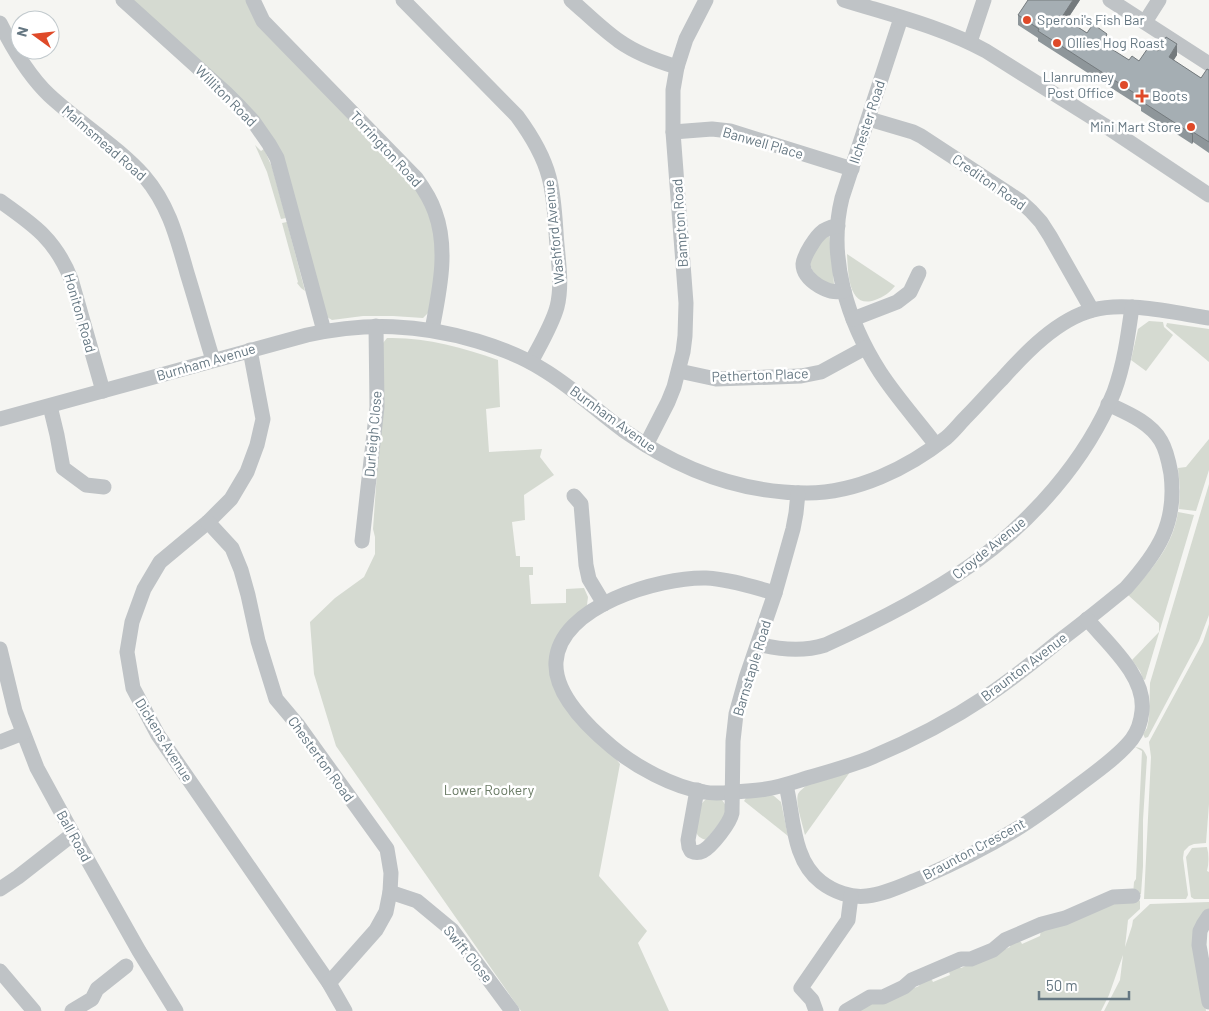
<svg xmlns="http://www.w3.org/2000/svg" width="1209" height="1011" viewBox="0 0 1209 1011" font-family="Barlow,sans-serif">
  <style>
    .green { fill: #d5dad1 }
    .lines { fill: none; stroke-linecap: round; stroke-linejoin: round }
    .minor { stroke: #bfc3c6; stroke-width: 15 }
    .wall { fill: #8e969a }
    .shaded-wall { fill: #747a7d }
    .building { fill: #a5aeb3; stroke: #747a7d }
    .poi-dot { fill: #df4a29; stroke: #fff; stroke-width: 2 }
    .labels { text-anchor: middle; stroke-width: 5; stroke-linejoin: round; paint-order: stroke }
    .poi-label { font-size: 14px; fill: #657782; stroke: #fff; text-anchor: start }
    .street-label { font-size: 14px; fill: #657782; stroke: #fff }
    .park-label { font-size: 14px; fill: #697a64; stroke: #fff }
  </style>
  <rect width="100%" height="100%" fill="#f5f5f2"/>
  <g class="green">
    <polygon points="129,0 247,0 406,174 428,207 438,249 429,312 423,318 393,316 363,316 332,320 327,317 283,161"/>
    <polygon points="255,145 261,151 264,149 272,167 286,218 281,219 267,172"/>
    <polygon points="287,222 305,291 301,288 297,283 298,282 282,223"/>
    <path d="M829 233 834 284 830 285C816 277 810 272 809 257Z"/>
    <path d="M847 254 895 286C889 293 884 297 875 300 848 310 848 271 847 254Z"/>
    <polygon points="1149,321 1163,322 1164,327 1173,335 1146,371 1131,360 1138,329"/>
    <polygon points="1167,323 1209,329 1209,362 1166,326"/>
    <path d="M387 338C425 337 462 347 498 360L500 407 486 409 489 452 542 449 540 457 554 475 524 495 525 520 512 522 516 556H520V567H533V575H529L531 604 566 603V589L584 588 588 597 587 605 584 610 574 621 554 680 620 764 599 876 647 931 638 943 669 1011H521L336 746 314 674 310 622 335 598 364 577 375 554V537L373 529 380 430 383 343Z"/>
    <polygon points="1209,439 1209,470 1196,511 1179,509 1180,488 1178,468 1186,467"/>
    <polygon points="1209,484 1209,615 1199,641 1148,737 1145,738 1143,734 1147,728 1149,718 1150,683"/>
    <path d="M1178 512 1194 515 1145 680 1143 679 1140 671 1132 660 1159 632V623L1128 595C1151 571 1173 546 1178 512Z"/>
    <polygon points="1209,624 1209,804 1206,843 1194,844 1189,846 1184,851 1183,858 1188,895 1186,899 1144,899 1151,757 1149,742 1203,642"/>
    <path d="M1135 747C1143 748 1144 750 1147 757L1143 820V866L1141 894 1138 895H1133L1134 882 1136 879 1142 751Z"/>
    <path d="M850 772 805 835C803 825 795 803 798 794 800 790 804 788 807 785Z"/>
    <polygon points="769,794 774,796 781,802 788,836 744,801 746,798"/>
    <path d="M709 797 722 800 727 807 728 812 706 840C700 838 697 836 696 831 698 817 696 805 709 797Z"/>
    <path d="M1207 847C1209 855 1209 863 1207 871L1209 872V899H1194L1191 897 1186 857 1192 848Z"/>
    <polygon points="1138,899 1140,901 1140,909 1128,920 1125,947 1132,926 1133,920 1150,904 1209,902 1209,911 1196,931 1206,1011 1104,1011 1120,980 1123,955 1109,995 1101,1011 853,1011 869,1002 881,1002 919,986 921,981 926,979 932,980 933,982 950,975 949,972 952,967 956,965 961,968 1010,947 1011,942 1016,940 1021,942 1022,944 1040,936 1041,929 1114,902"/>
  </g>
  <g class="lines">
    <g class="minor">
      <polyline points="123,0 226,93 240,107 253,121 269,144 277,158 280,169 324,331"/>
      <path d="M253 0 263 21 416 178C424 189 431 200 435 212 449 250 439 292 432 330"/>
      <path d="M403 0 517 116C531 135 543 154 549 177 555 199 555 223 557 245 559 266 562 287 557 307 552 325 540 345 531 362"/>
      <path d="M571 0C587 14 602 29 619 41 636 53 657 61 677 67"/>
      <path d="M844 0C892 15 942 27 986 51L1104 125 1209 195"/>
      <polyline points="1110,0 1209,64"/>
      <path d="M901 18 842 198C827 258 848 322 880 372 897 398 918 421 936 445"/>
      <polyline points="1145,22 1159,0"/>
      <path d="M0 23C13 49 28 75 49 95 79 123 117 146 144 176 169 205 177 238 187 273 196 302 204 331 213 360"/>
      <polyline points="970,42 984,0"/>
      <polyline points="869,119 913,132 921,136 1008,193 1020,201 1031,211 1041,222 1050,236 1092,310"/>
      <polyline points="673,132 712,129 730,131 852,169"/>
      <path d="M0 201C34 225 55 239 71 279L103 391"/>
      <path d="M838 226C833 226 828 228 823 231 816 236 804 255 803 264 803 274 811 281 819 286 828 291 834 293 844 291"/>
      <polyline points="853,319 897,302 910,292 919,273"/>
      <polyline points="250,350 263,419 257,445 247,472 231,499 208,522 160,562 144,589 132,622 127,652 133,688 158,735 329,983 345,1011"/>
      <polyline points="679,371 716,379 801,376 821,372 865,348"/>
      <polyline points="50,406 57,435 63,468 86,485 104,487"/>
      <path d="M0 419 307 335C367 322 419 324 477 341 500 348 522 356 542 369 571 386 596 410 623 430 677 468 740 493 807 493 857 493 908 468 946 438 954 431 960 423 967 416 979 404 990 391 1002 379 1026 352 1058 319 1093 310 1125 301 1176 313 1209 318"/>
      <polyline points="646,445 668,402 674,387 683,352 685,336 686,303 673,132 673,90 677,67 686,39 706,0"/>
      <polyline points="574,496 581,504 586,565 589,579 604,604"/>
      <polyline points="208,522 232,548 241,570 248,595 258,641 276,699 297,724 387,849 391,873 390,892 386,912 376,930 329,983"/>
      <polyline points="362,541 377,407 376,326"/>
      <path d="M775 593C753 587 729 579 706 578 659 577 559 606 556 662 554 694 589 728 612 747 636 767 673 787 704 792 714 794 723 793 733 792 744 791 755 791 766 789 780 787 794 782 807 778 828 772 850 766 870 758 911 741 951 720 987 696 1012 679 1036 660 1059 641 1082 624 1104 606 1126 588 1158 552 1177 524 1171 474 1169 463 1167 451 1161 441 1150 422 1127 413 1108 404"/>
      <path d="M758 644C781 650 803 652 825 645 876 622 926 597 971 565 1031 522 1086 461 1114 392 1124 365 1128 336 1132 307"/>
      <polyline points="0,649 15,711 37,768 73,834 139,951 176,1011"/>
      <polyline points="0,742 23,733"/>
      <path d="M786 785C794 817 792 860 821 882 834 892 851 898 867 896 886 894 903 885 921 878 953 864 985 848 1015 830 1038 816 1059 800 1080 784 1096 772 1120 755 1132 739 1138 731 1141 721 1142 711 1146 676 1108 644 1087 619"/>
      <path d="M697 790 688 840 689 847 691 851C695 853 699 853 703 851 712 846 730 823 732 813L733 741 736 714 746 678 775 593 793 529 796 513 798 493"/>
      <polyline points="0,889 18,877 73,834"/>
      <polyline points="390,892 417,901 452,930 512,1011"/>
      <polyline points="1209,916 1203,925 1200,931 1199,945 1209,1002"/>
      <polyline points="0,971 34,1011"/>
      <polyline points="72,1011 92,999 97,989 126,966"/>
      <polyline points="816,1011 812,1000 801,988 848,920 851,896"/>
      <polyline points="846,1011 870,997 883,997 904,987 912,980 961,959 971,959 993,950 1005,940 1042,924 1065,918 1113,897 1133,896"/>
    </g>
  </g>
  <polygon class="wall" points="1080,0 1067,20 1087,33 1107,44 1106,46 1129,60 1139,61 1158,51 1177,55 1173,60 1201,78 1209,70 1209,153 1193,142 1192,144 1141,111 1141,107 1038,41 1038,38 1018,25 1018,15"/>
  <g class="shaded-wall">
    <polygon points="1073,0 1080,0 1062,27 1062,17"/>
    <polygon points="1107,34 1107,44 1102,53 1102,43"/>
    <polygon points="1177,44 1177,55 1169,68 1169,57"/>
    <polygon points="1193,132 1193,142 1192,144 1192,134"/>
  </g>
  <polygon class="building" points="1028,0 1073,0 1062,17 1087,33 1093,24 1107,34 1102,43 1129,60 1132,56 1139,61 1150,45 1158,51 1166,37 1177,44 1169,57 1201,78 1207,69 1209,70 1209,142 1193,132 1192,134 1141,101 1142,98 1038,31 1039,29 1018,15"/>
  <g class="poi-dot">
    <circle cx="1027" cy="20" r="5"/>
    <circle cx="1057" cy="43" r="5"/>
    <circle cx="1124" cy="85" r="5"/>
    <path d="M1139.5 88.5h5v5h5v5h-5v5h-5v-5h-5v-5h5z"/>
    <circle cx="1191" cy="127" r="5"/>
  </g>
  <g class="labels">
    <g class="poi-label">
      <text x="1037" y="25">Speroni's Fish Bar</text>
      <text x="1067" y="48">Ollies Hog Roast</text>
      <text x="1114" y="82" text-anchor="end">Llanrumney<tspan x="1114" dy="16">Post Office</tspan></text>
      <text x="1152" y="101">Boots</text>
      <text x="1181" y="132" text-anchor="end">Mini Mart Store</text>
    </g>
    <g class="street-label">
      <text transform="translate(226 96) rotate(45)" y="5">Williton Road</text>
      <text transform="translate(867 122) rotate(-72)" y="5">Ilchester Road</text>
      <text transform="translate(104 143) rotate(41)" y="5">Malmsmead Road</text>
      <text transform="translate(763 143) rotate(16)" y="5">Banwell Place</text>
      <text transform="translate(386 149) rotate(47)" y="5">Torrington Road</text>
      <text transform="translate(989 182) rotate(35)" y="5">Crediton Road</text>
      <text transform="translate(680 223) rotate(-94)" y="5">Bampton Road</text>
      <text transform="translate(554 232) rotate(-96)" y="5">Washford Avenue</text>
      <text transform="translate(80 313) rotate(74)" y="5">Honiton Road</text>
      <text transform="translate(206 362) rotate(-16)" y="5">Burnham Avenue</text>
      <text transform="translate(760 375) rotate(-2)" y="5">Petherton Place</text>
      <text transform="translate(613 419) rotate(36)" y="5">Burnham Avenue</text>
      <text transform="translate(373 434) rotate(-85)" y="5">Durleigh Close</text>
      <text transform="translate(989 548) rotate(-39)" y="5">Croyde Avenue</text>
      <text transform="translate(1024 667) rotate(-37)" y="5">Braunton Avenue</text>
      <text transform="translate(752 668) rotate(-73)" y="5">Barnstaple Road</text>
      <text transform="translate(164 740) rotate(58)" y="5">Dickens Avenue</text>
      <text transform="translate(321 759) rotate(54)" y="5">Chesterton Road</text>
      <text transform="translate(74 836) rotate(61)" y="5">Ball Road</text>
      <text transform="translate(974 849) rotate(-28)" y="5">Braunton Crescent</text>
      <text transform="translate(468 954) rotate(51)" y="5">Swift Close</text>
    </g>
    <g class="park-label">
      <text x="489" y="795">Lower Rookery</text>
    </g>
  </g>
  <g transform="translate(35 35) rotate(285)"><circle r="24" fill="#ffffff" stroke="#c1c9cd"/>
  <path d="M0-4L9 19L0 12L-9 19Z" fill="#df4a29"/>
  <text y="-8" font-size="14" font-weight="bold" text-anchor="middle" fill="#657782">N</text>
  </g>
  <path d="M1039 991v8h90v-8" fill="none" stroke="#657782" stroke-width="2.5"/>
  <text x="1046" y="991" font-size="15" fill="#657782" stroke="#ffffff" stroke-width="4" paint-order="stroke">50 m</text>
</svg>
